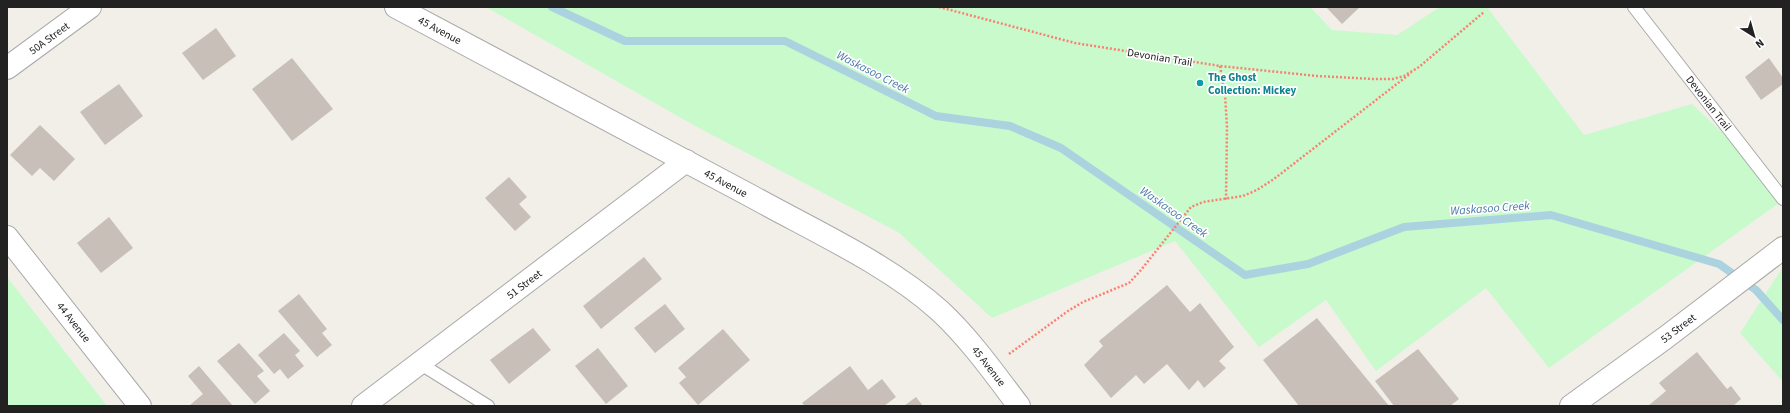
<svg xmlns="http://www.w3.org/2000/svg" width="1790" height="413" viewBox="0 0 1790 413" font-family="'Source Sans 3',sans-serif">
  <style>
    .park { fill: #c8facc }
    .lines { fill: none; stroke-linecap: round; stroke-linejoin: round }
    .stream { stroke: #aad3df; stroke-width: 8 }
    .building { fill: #c7bfb8 }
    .lane-casing { stroke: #a9a9a9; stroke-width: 14 }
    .street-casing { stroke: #a9a9a9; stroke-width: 24 }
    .path { stroke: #fa8072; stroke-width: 2.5; stroke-dasharray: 2 2; stroke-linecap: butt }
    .lane { stroke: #fff; stroke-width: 12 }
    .street { stroke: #fff; stroke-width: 22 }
    .culture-dot { fill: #0f9aa8; stroke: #fff; stroke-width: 1.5 }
    .labels { text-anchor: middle; stroke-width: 3.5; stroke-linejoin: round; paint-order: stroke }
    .street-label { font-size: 11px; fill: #222; stroke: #fff }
    .culture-label { font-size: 11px; font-weight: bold; fill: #0d838f; stroke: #fff; text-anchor: start }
    .water-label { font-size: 12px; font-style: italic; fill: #4a7aab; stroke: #fff }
  </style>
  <rect width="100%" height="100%" fill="#f2efe9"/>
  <g class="park">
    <polygon points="486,7 1310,7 1332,30 1397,35 1440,7 1487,7 1584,135 1692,104 1783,190 1783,200 1549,368 1486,288 1376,371 1326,300 1259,347 1175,241 992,318 898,232 697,127"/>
    <polygon points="1783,267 1783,382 1740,333"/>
    <polygon points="7,277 107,406 7,406"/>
  </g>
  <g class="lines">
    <polyline class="stream" points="552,7 625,41 785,41 936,116 1010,126 1061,148 1245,275 1308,264 1404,227 1551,215 1719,264 1756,290 1783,320"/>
  </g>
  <g class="building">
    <polygon points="1326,7 1360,7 1342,24"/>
    <polygon points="216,28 236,56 203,80 182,53"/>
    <polygon points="292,58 333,109 292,141 252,89"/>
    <polygon points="1769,58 1783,78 1783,84 1761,100 1745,77"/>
    <polygon points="119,84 143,116 105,145 80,112"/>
    <polygon points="40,125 75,159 54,181 40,168 32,176 10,155"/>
    <polygon points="509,177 527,197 519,204 531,217 515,231 485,198"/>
    <polygon points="109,217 133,248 101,273 77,243"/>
    <polygon points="644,257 662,279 601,329 583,306"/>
    <polygon points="1167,285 1190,312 1200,303 1234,347 1219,361 1226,368 1204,388 1198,380 1189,390 1167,364 1144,384 1136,375 1111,398 1084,365 1103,346 1099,341"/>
    <polygon points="299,294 327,329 322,333 332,345 317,357 278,311"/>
    <polygon points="665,304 685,329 655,353 634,328"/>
    <polygon points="1317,318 1389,406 1299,406 1263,360"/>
    <polygon points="533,328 551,350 509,384 490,360"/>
    <polygon points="723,329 750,360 698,405 679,383 686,377 678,368"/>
    <polygon points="284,333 300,351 295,355 304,366 288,379 280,369 274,374 258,355"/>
    <polygon points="239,343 264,371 257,376 270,391 255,404 217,361"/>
    <polygon points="598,348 628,386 606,404 575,366"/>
    <polygon points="1418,349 1459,399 1450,406 1394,406 1375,381"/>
    <polygon points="1697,352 1727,389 1731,386 1741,399 1733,406 1648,406 1666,391 1659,383"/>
    <polygon points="199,366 233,406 190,405 203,394 188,376"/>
    <polygon points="850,366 868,390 882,379 896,397 884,406 805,406 802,403"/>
    <polygon points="916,397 923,406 904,406"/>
  </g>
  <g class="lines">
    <g class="lane-casing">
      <g id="lane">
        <polyline points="1634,7 1783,199"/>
        <polyline points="419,363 488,406"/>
      </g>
    </g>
    <g class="street-casing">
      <g id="street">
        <path d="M396 7C514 70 633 132 751 196 812 230 888 264 940 311 970 339 994 373 1019 406"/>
        <polyline points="7,68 90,7"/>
        <polyline points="7,237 140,406"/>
        <polyline points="363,406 686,161"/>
        <polyline points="1571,406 1665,338 1783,248"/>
      </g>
    </g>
    <g class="path">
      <polyline points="939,7 1075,43 1220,66 1317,76 1373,79 1393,79 1404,76 1419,67 1484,12"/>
      <polyline points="1220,66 1225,94 1227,127 1226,200"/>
      <polyline points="1009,354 1068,311 1083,302 1129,283 1141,270 1191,207 1203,202 1243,196 1257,190 1274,179 1411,73"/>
    </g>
    <use href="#lane" class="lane"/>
    <use href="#street" class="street"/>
  </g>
  <circle class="culture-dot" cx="1200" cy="83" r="4"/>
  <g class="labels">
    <g class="street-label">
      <text transform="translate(440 30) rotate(28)" y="4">45 Avenue</text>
      <text transform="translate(49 38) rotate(-36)" y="4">50A Street</text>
      <text transform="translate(1160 57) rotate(9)" y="4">Devonian Trail</text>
      <text transform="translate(1709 103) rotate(52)" y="4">Devonian Trail</text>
      <text transform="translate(726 183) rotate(28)" y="4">45 Avenue</text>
      <text transform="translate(524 284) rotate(-37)" y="4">51 Street</text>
      <text transform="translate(74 322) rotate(52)" y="4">44 Avenue</text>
      <text transform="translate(1678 328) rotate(-37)" y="4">53 Street</text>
      <text transform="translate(989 366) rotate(52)" y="4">45 Avenue</text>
    </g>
    <g class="culture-label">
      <text x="1208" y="81">The Ghost<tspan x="1208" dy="13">Collection: Mickey</tspan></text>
    </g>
    <g class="water-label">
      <text transform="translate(873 72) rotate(27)" y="4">Waskasoo Creek</text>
      <text transform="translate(1490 208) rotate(-4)" y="4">Waskasoo Creek</text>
      <text transform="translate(1174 212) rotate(35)" y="4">Waskasoo Creek</text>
    </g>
  </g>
  <rect width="1790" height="413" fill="none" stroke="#222222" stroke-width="16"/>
  <g transform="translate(1754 36) rotate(143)" stroke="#ffffff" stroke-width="3" paint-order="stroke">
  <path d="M0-3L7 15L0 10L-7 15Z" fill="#222222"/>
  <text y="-6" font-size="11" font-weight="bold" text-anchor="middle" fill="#222222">N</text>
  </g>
</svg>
